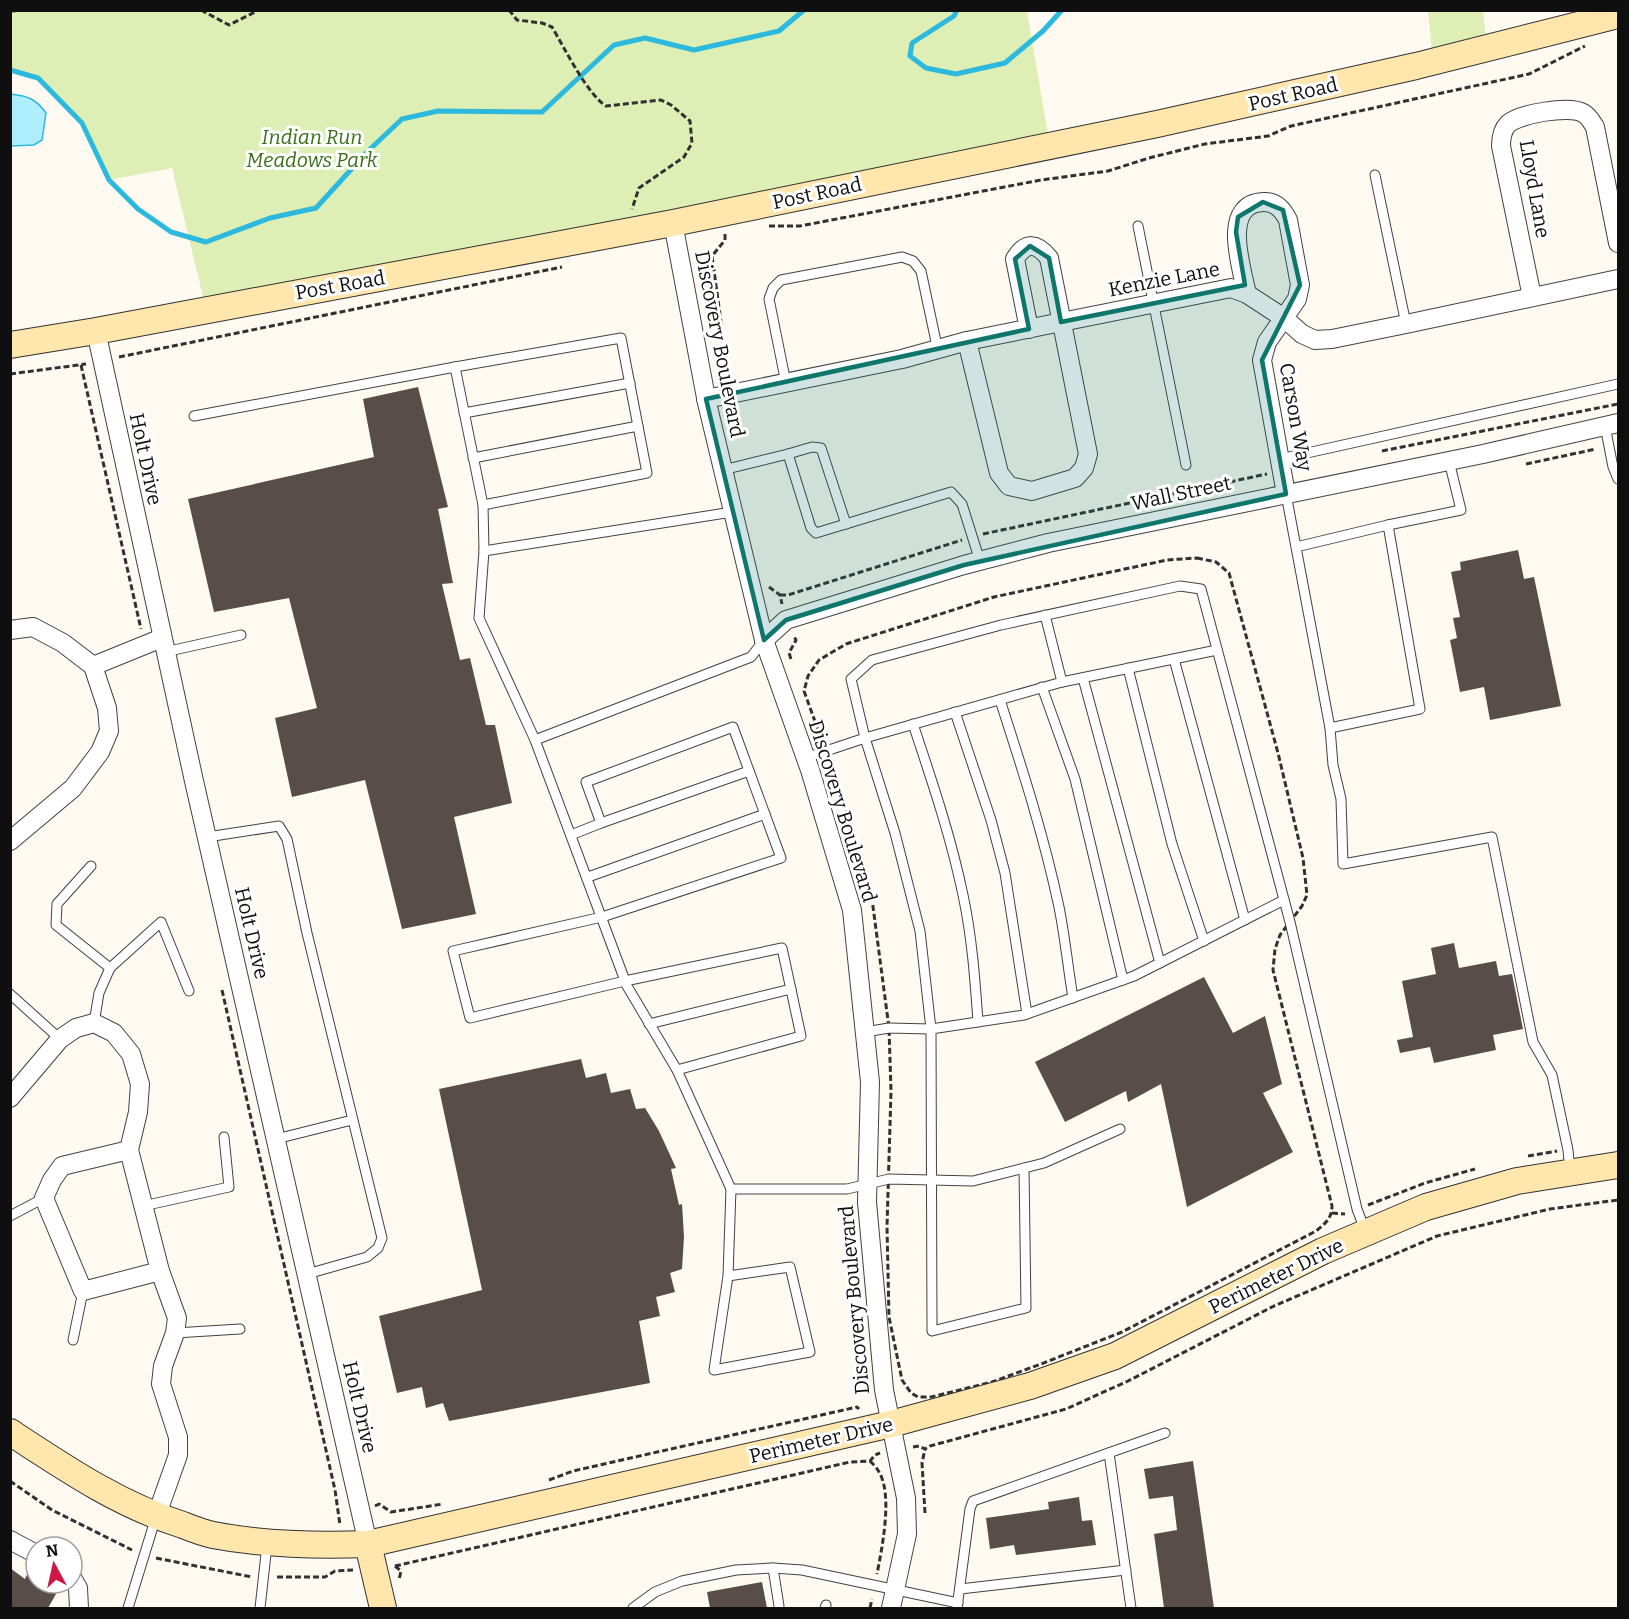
<svg xmlns="http://www.w3.org/2000/svg" width="1629" height="1619" viewBox="0 0 1629 1619" font-family="Bitter,serif">
  <style>
    .green { fill: #deefb5 }
    .water { fill: #afeefd; stroke: #2db8dd; stroke-width: 1.5 }
    .lines { fill: none; stroke-linecap: round; stroke-linejoin: round }
    .stream { stroke: #2db8dd; stroke-width: 5 }
    .building { fill: #594d4a }
    .lane-casing { stroke: #424242; stroke-width: 11 }
    .street-casing { stroke: #424242; stroke-width: 20 }
    .secondary-casing { stroke: #313131; stroke-width: 28 }
    .path { stroke: #313131; stroke-width: 3; stroke-dasharray: 6 3; stroke-linecap: butt }
    .lane { stroke: #fff; stroke-width: 9 }
    .street { stroke: #fff; stroke-width: 18 }
    .secondary { stroke: #ffe6ac; stroke-width: 26 }
    .marked { fill: #0f766e; fill-opacity: 0.2; stroke: #0f766e; stroke-width: 4.5; stroke-linejoin: round }
    .labels { text-anchor: middle; stroke-width: 6; stroke-linejoin: round; paint-order: stroke }
    .street-label { font-size: 20px; fill: #0f0f0f; stroke: #fff }
    .park-label { font-size: 20px; font-style: italic; fill: #3a6f17; stroke: #fff }
  </style>
  <rect width="100%" height="100%" fill="#fffaf1"/>
  <g class="green">
    <polygon points="10,11 1027,11 1050,146 206,309 172,168 109,180 82,123 38,78 11,70"/>
    <polygon points="1428,11 1483,11 1486,38 1432,51"/>
  </g>
  <path class="water" d="M11 94C28 96 36 99 46 113L42 140 34 145 11 146Z"/>
  <g class="lines">
    <g class="stream">
      <polyline points="957,10 954,16 912,43 910,56 926,68 956,74 1005,63 1043,31 1062,10"/>
      <polyline points="10,70 38,78 82,123 109,180 138,209 171,232 206,242 270,218 316,208 367,152 402,119 438,111 542,112 614,45 645,38 694,50 779,31 804,10"/>
    </g>
  </g>
  <g class="building">
    <polygon points="418,387 448,507 438,509 453,583 442,584 460,660 470,658 486,725 495,725 512,803 454,817 476,914 402,929 365,780 292,797 275,718 317,708 289,598 214,612 188,499 374,457 363,399"/>
    <polygon points="1518,550 1524,579 1534,577 1561,706 1490,720 1484,687 1460,692 1450,640 1457,638 1453,618 1460,617 1451,572 1461,570 1460,562"/>
    <polygon points="1454,943 1459,968 1496,961 1499,976 1512,974 1523,1029 1493,1035 1496,1050 1434,1063 1430,1047 1400,1053 1397,1040 1413,1037 1402,981 1436,974 1431,948"/>
    <polygon points="1204,977 1233,1033 1265,1016 1282,1084 1263,1093 1293,1152 1187,1207 1161,1084 1128,1102 1126,1091 1065,1122 1035,1062"/>
    <polygon points="581,1059 586,1078 606,1073 611,1093 630,1089 636,1109 645,1108 659,1131 676,1168 671,1169 679,1205 682,1204 684,1237 682,1269 670,1273 675,1292 656,1297 660,1316 639,1321 650,1383 449,1421 443,1403 426,1408 422,1387 397,1393 379,1316 482,1290 439,1089"/>
    <polygon points="1193,1461 1214,1608 1164,1608 1154,1534 1177,1530 1173,1496 1149,1499 1144,1469"/>
    <polygon points="1079,1497 1082,1521 1092,1520 1096,1545 1016,1555 1014,1545 990,1549 986,1518 1049,1509 1048,1502"/>
    <polygon points="32,1564 36,1565 36,1583 49,1583 54,1586 56,1594 48,1608 10,1608 10,1568 25,1579"/>
    <polygon points="762,1582 767,1608 710,1608 707,1592"/>
  </g>
  <g class="lines">
    <g class="lane-casing">
      <g id="lane">
        <polyline points="1375,175 1406,324"/>
        <polyline points="1138,226 1186,465"/>
        <polyline points="455,367 621,338 647,473 483,505"/>
        <polyline points="786,383 769,299 773,288 781,280 902,257 913,261 921,271 938,351"/>
        <polyline points="464,413 630,383"/>
        <polyline points="194,416 455,367 483,505 484,551"/>
        <polyline points="1605,426 1613,467 1618,479"/>
        <polyline points="788,454 812,447 821,448 846,524"/>
        <polyline points="473,458 638,426"/>
        <polyline points="1280,459 1618,384"/>
        <polyline points="723,470 788,454 811,528 816,533 951,492 962,504 980,561"/>
        <polyline points="1286,494 1330,728 1420,709 1388,525 1296,547"/>
        <polyline points="1388,525 1461,510 1449,461"/>
        <polyline points="764,640 751,657 535,740 627,986 677,1070 731,1189 847,1189 889,1179 973,1181 1044,1163 1120,1129"/>
        <polyline points="165,652 241,635"/>
        <polyline points="1174,659 1245,920"/>
        <polyline points="1128,668 1172,844 1204,941"/>
        <polyline points="1083,678 1160,963"/>
        <polyline points="1062,682 1217,650"/>
        <polyline points="1042,687 1075,779 1123,980"/>
        <path d="M1000 700C1022 768 1044 836 1059 907 1065 937 1068 968 1073 998"/>
        <polyline points="955,712 991,820 1005,873 1027,1014"/>
        <path d="M913 724C932 781 951 837 963 895 972 937 975 979 978 1022"/>
        <polyline points="1330,728 1333,765 1341,799 1343,864 1492,837 1533,1042 1552,1075 1568,1150 1570,1171"/>
        <polyline points="535,740 479,618 484,551 732,512"/>
        <polyline points="805,758 865,738 851,679 872,660 1001,625 1180,586 1201,589 1290,922 1357,1209 1365,1230"/>
        <polyline points="601,823 749,771"/>
        <polyline points="571,835 601,823 586,782 733,727 781,858 602,917 453,951 470,1018 625,981 782,948 801,1036 677,1070"/>
        <polyline points="207,837 279,826 287,839 307,933 382,1238 378,1248 367,1257 307,1274"/>
        <polyline points="91,866 57,904 56,925 110,968"/>
        <polyline points="588,877 765,814"/>
        <polyline points="10,994 60,1039"/>
        <polyline points="94,1023 99,993 110,968 161,922 189,991"/>
        <polyline points="649,1024 791,989"/>
        <polyline points="865,1032 889,1028 931,1029 920,931 895,833 865,738 1062,682 1045,615"/>
        <polyline points="276,1139 352,1120"/>
        <polyline points="1024,1168 1026,1308 932,1331 931,1029 1024,1015 1134,976 1284,900"/>
        <polyline points="143,1206 229,1187 224,1137"/>
        <polyline points="10,1216 44,1198"/>
        <polyline points="728,1276 790,1267 810,1352 714,1370 728,1276 731,1189"/>
        <polyline points="175,1333 240,1329"/>
        <polyline points="73,1340 83,1291"/>
        <polyline points="1109,1453 1131,1608"/>
        <polyline points="773,1568 779,1606"/>
        <polyline points="960,1589 1126,1570"/>
        <polyline points="128,1608 156,1517"/>
        <polyline points="260,1608 267,1545"/>
        <polyline points="633,1608 655,1592 682,1581 736,1570 773,1568 802,1570 958,1603"/>
        <polyline points="825,1608 826,1605"/>
        <polyline points="957,1608 970,1509 973,1501 1165,1433"/>
      </g>
    </g>
    <g class="street-casing">
      <g id="street">
        <polyline points="673,223 707,403 764,640 810,770 852,910 870,1082 867,1202 884,1390 906,1498 907,1534 891,1608"/>
        <path d="M1247 294C1242 269 1220 204 1263 202 1275 201 1283 210 1288 220L1300 285 1297 299 1267 342 1262 360 1286 494"/>
        <path d="M1532 297 1501 146C1501 138 1502 130 1508 124 1519 114 1569 105 1583 113 1589 116 1591 121 1595 127L1618 243"/>
        <polyline points="96,331 194,781 368,1544"/>
        <path d="M967 341 999 473 1009 486 1032 491 1075 478 1084 468 1088 454 1049 258C1037 243 1026 241 1015 259L1029 329"/>
        <polyline points="706,399 902,359 967,341 1231,288 1247,294 1284,318 1302,334 1315,340 1332,339 1406,324 1618,279"/>
        <polyline points="10,630 33,627 63,643 93,666 107,708 109,731 100,752 73,788 10,841"/>
        <polyline points="764,640 786,620 964,565 1048,543 1483,454 1618,423"/>
        <polyline points="93,666 162,638"/>
        <polyline points="10,1098 60,1039 76,1028 94,1023 114,1033 131,1054 140,1084 138,1112 129,1150 160,1271 177,1318 175,1333 163,1366 161,1384 178,1437 178,1455 156,1517"/>
        <polyline points="129,1150 62,1166 52,1180 44,1198 83,1291 160,1271"/>
        <polyline points="10,1540 36,1554"/>
        <polyline points="72,1578 78,1588 79,1608"/>
      </g>
    </g>
    <g class="secondary-casing">
      <g id="secondary">
        <polyline points="10,345 96,331 673,223 1157,124 1416,66 1618,15"/>
        <path d="M10 1432C65 1468 119 1505 183 1525 193 1529 203 1533 213 1535 265 1545 316 1546 368 1544L891 1424 1030 1386 1115 1356 1323 1251 1426 1207 1517 1181 1618 1165"/>
        <polyline points="368,1544 383,1608"/>
      </g>
    </g>
    <g class="path">
      <polyline points="201,10 229,25 259,10"/>
      <path d="M509 10 517 20 542 23 552 27C564 47 587 94 606 106L661 100 671 105 690 121 692 143 684 157 639 188 632 209"/>
      <polyline points="10,11 27,10"/>
      <polyline points="769,226 800,226 1041,180 1108,171 1149,158 1205,144 1268,136 1291,126 1529,74 1585,46"/>
      <polyline points="725,234 725,240 712,256 721,322 726,378"/>
      <polyline points="119,357 562,267"/>
      <polyline points="81,365 141,629"/>
      <polyline points="10,374 86,364"/>
      <polyline points="730,411 735,437"/>
      <polyline points="1382,451 1618,404"/>
      <polyline points="1526,464 1596,449"/>
      <polyline points="983,534 1267,474"/>
      <path d="M1197 558 1216 562 1229 573 1278 753 1303 858 1307 895 1302 906 1280 935 1275 949 1273 970 1332 1206C1332 1218 1325 1224 1316 1231L1122 1332 1041 1364 992 1382 931 1397H918L911 1393 902 1380 889 1317 887 1227 891 1091 889 1028 872 899 843 799 804 691 808 676 819 660 846 644 994 597 1167 560Z"/>
      <polyline points="769,587 780,595 782,604"/>
      <polyline points="780,595 788,595 962,540"/>
      <polyline points="791,659 789,653 796,640 793,635"/>
      <polyline points="222,990 335,1490 340,1525"/>
      <polyline points="1528,1156 1557,1151"/>
      <polyline points="1368,1205 1425,1183 1475,1169"/>
      <polyline points="1332,1213 1345,1214"/>
      <polyline points="913,1447 919,1446 925,1449 930,1446 1066,1409 1128,1381 1274,1306 1437,1236 1550,1209 1618,1200"/>
      <path d="M870 1461C873 1464 877 1468 879 1472 893 1495 882 1548 877 1574"/>
      <polyline points="549,1480 573,1471 857,1407 859,1409"/>
      <polyline points="10,1481 52,1510 132,1550"/>
      <polyline points="375,1506 379,1504 391,1512 443,1504"/>
      <polyline points="925,1513 922,1463 925,1449"/>
      <polyline points="156,1558 252,1577"/>
      <polyline points="395,1566 850,1462 870,1461 875,1455 880,1453"/>
      <polyline points="395,1566 401,1571 399,1580"/>
      <polyline points="277,1577 325,1577 335,1571 353,1570"/>
      <polyline points="870,1608 872,1599"/>
    </g>
    <use href="#lane" class="lane"/>
    <use href="#street" class="street"/>
    <use href="#secondary" class="secondary"/>
  </g>
  <path class="marked" d="M1263 202 1283 210 1300 285 1262 360 1286 494 964 565 786 620 764 640 706 399 1029 329 1015 259 1030 246 1049 258 1061 322 1245 285 1236 232 1238 217Z"/>
  <g class="labels">
    <g class="street-label">
      <text transform="translate(1293 94) rotate(-13)" y="7">Post Road</text>
      <text transform="translate(1535 189) rotate(80)" y="7">Lloyd Lane</text>
      <text transform="translate(817 193) rotate(-12)" y="7">Post Road</text>
      <text transform="translate(1164 279) rotate(-11)" y="7">Kenzie Lane</text>
      <text transform="translate(340 285) rotate(-10)" y="7">Post Road</text>
      <text transform="translate(720 344) rotate(79)" y="7">Discovery Boulevard</text>
      <text transform="translate(1296 417) rotate(80)" y="7">Carson Way</text>
      <text transform="translate(146 459) rotate(78)" y="7">Holt Drive</text>
      <text transform="translate(1181 493) rotate(-12)" y="7">Wall Street</text>
      <text transform="translate(843 811) rotate(73)" y="7">Discovery Boulevard</text>
      <text transform="translate(252 933) rotate(77)" y="7">Holt Drive</text>
      <text transform="translate(1276 1276) rotate(-26)" y="7">Perimeter Drive</text>
      <text transform="translate(854 1300) rotate(-95)" y="7">Discovery Boulevard</text>
      <text transform="translate(360 1407) rotate(77)" y="7">Holt Drive</text>
      <text transform="translate(821 1440) rotate(-13)" y="7">Perimeter Drive</text>
    </g>
    <g class="park-label">
      <text x="312" y="144">Indian Run<tspan x="312" dy="23">Meadows Park</tspan></text>
    </g>
  </g>
  <rect width="1629" height="1619" fill="none" stroke="#0f0f0f" stroke-width="24"/>
  <g transform="translate(54 1565) rotate(352)"><circle r="28" fill="#ffffff" stroke="#9f9f9f" stroke-width="1.5"/>
  <path d="M0-4.5L10 22L0 15L-10 22Z" fill="#d01642"/>
  <text y="-9" font-size="16" font-weight="bold" text-anchor="middle" fill="#0f0f0f">N</text>
  </g>
</svg>
